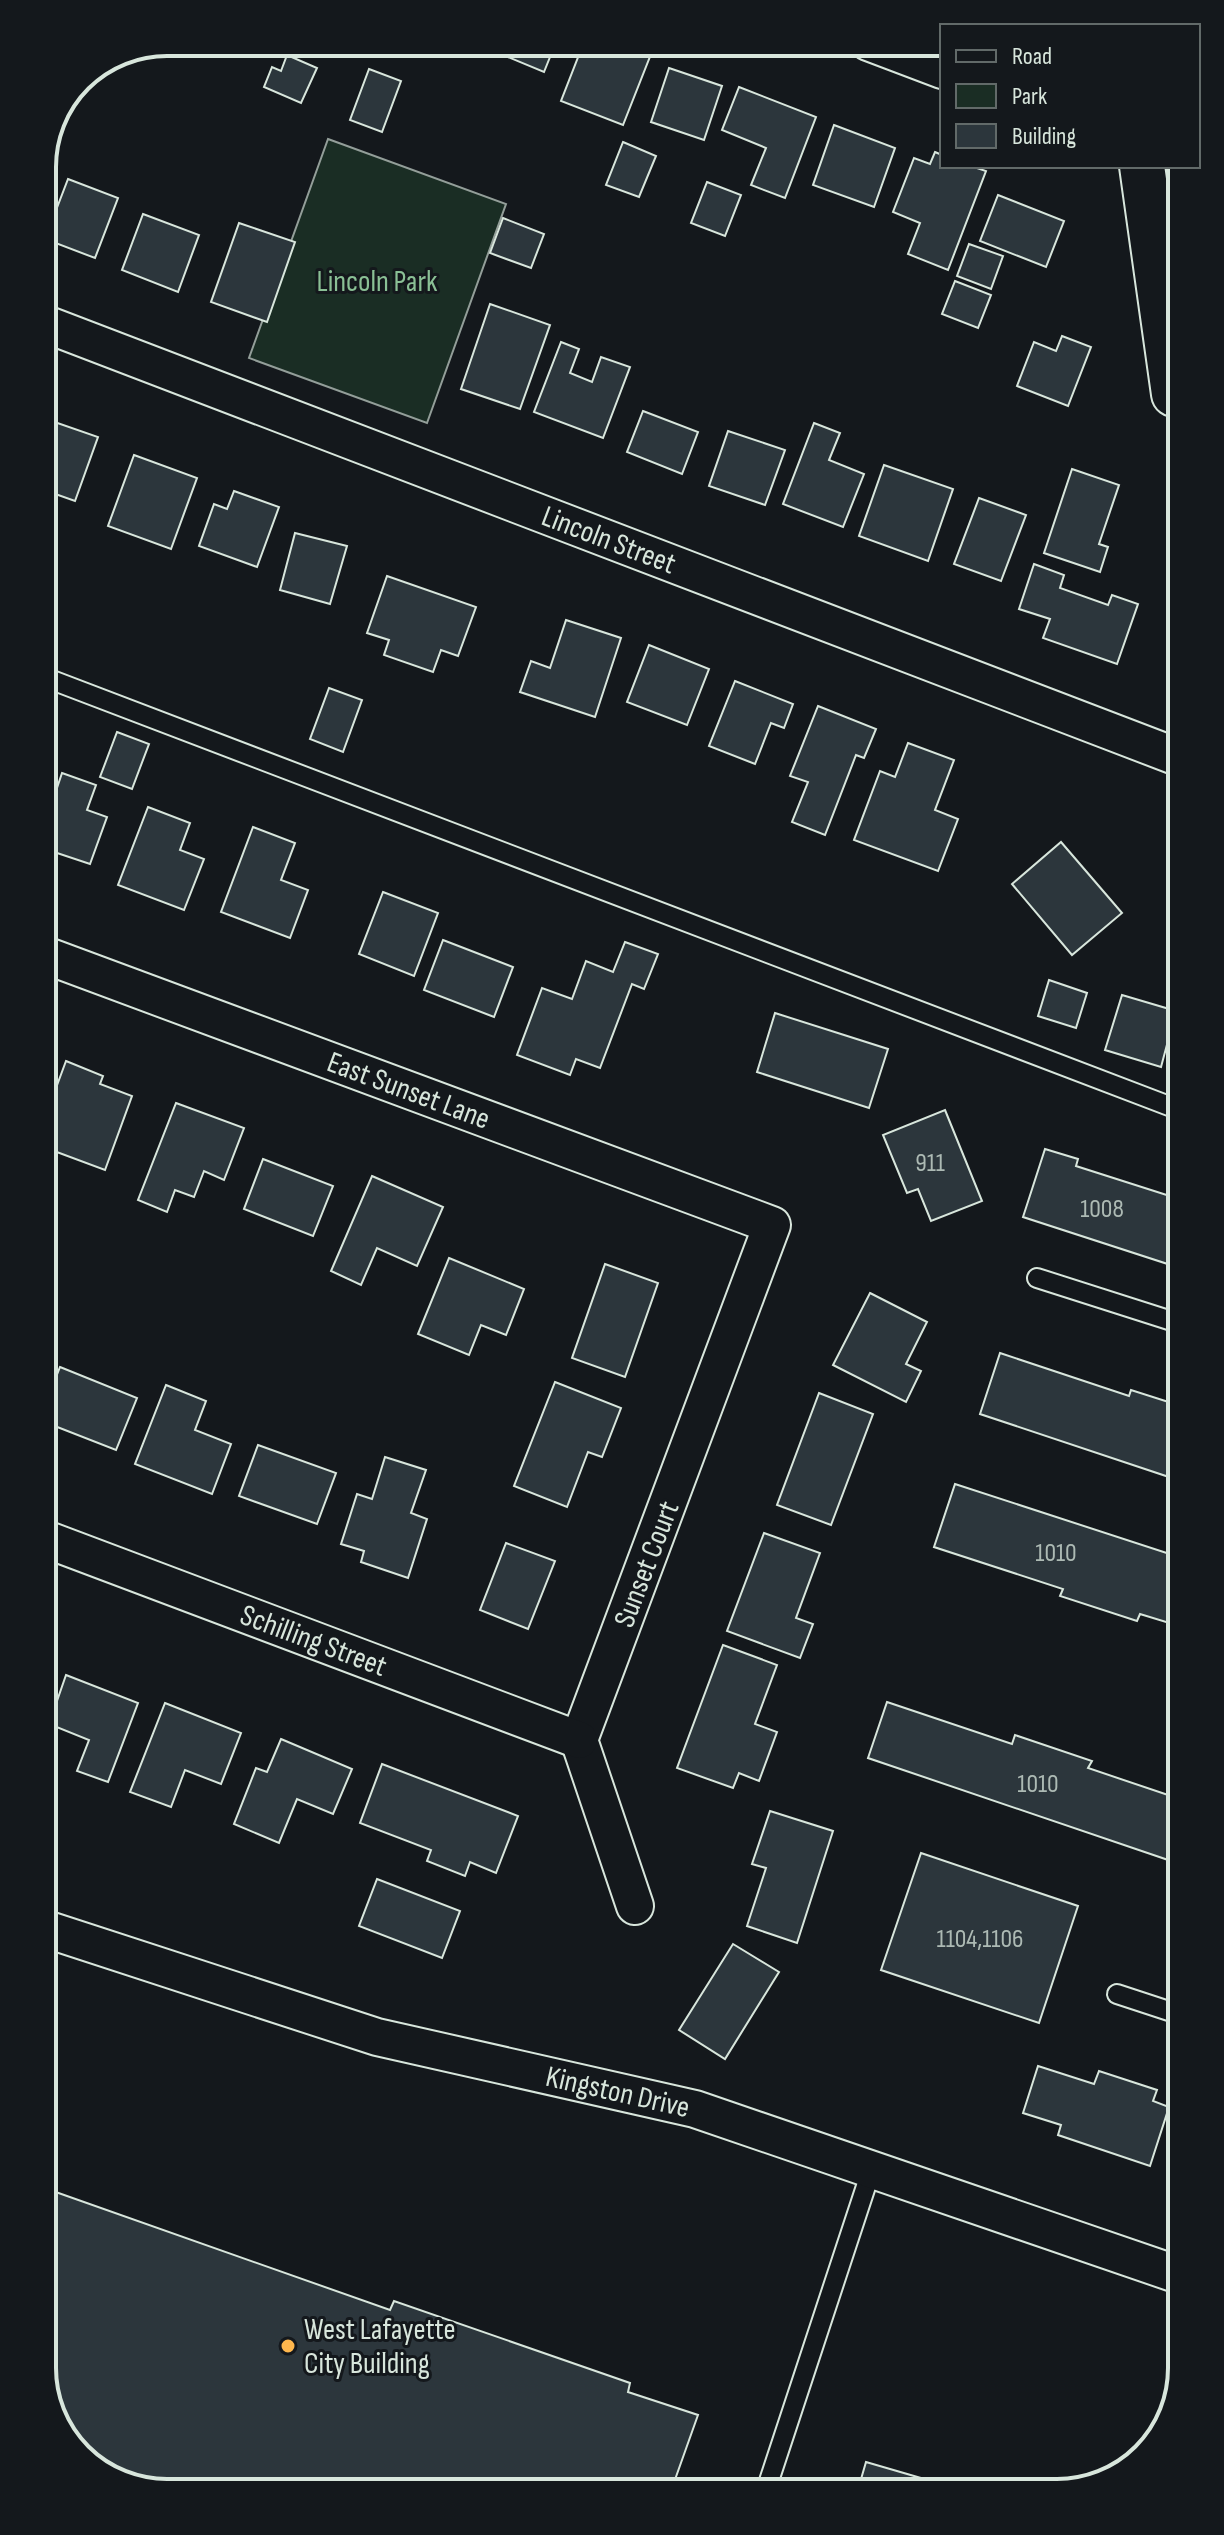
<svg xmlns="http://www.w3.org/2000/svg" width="1224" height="2535" viewBox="0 0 1224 2535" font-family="'Sofia Sans Condensed',sans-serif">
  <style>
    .green { fill: #1a2d24; stroke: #939e99; stroke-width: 2 }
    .building { fill: #2c363c; stroke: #d8e6dc; stroke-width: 2 }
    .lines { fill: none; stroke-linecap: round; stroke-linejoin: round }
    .lane-casing { stroke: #d8e6dc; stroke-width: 22 }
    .street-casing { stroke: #d8e6dc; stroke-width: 40 }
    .secondary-casing { stroke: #d8e6dc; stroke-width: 48 }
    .lane { stroke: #14181c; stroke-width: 18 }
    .street { stroke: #14181c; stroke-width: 36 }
    .secondary { stroke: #14181c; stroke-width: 44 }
    .poi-dot { fill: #ffb74d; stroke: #14181c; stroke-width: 3 }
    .labels { text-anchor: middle; stroke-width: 6; stroke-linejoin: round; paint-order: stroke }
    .number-label { font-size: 26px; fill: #adbab4 }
    .park-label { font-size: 30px; fill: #8ac095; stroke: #14181c }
    .street-label { font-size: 30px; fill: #d8e6dc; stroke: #14181c }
    .poi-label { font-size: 30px; fill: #d8e6dc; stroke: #14181c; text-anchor: start }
    .rim { fill: none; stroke: #d8e6dc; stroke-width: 4 }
  </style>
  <rect width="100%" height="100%" fill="#14181c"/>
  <polygon class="green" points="328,139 506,204 427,423 249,358"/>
  <g class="building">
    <polygon points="424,42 450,42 446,50"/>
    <polygon points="486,42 556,42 544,72 484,47"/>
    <polygon points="584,42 608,49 610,42 620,42 651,54 623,125 561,101"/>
    <polygon points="287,55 317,68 301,103 264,87 272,67 281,71"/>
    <polygon points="669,68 722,86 704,140 651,122"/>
    <polygon points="369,69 401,81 382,132 350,120"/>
    <polygon points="739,87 816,117 785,198 751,185 766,148 722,130"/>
    <polygon points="834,125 895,148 874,207 813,185"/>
    <polygon points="623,142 656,156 639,197 606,185"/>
    <polygon points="935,152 942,155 942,166 971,166 986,171 948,270 908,254 920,223 893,212 914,158 930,164"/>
    <polygon points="68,179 118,198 95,258 45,239"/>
    <polygon points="707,182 741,195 725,236 691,223"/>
    <polygon points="998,195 1064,221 1046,267 980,241"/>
    <polygon points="143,214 199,235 178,292 122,270"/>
    <polygon points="503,218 544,234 531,268 490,253"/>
    <polygon points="239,223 295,242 267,322 211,302"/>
    <polygon points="969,244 1003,256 991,289 957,276"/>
    <polygon points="955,281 991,295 978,328 942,314"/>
    <polygon points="490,304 550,325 520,409 461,389"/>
    <polygon points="1062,336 1091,347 1068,406 1017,386 1034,342 1056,351"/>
    <polygon points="561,342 579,349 570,373 592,382 601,357 630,367 603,438 534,412"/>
    <polygon points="643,411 698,432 682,474 627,452"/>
    <polygon points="43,418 98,437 75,501 44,490"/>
    <polygon points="814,423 840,433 829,460 864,474 843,527 783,504"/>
    <polygon points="728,431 785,450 765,505 709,486"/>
    <polygon points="134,455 197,478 171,549 108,526"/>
    <polygon points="884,465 953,489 928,561 859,536"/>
    <polygon points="1072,469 1119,485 1099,544 1108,547 1100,572 1044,553"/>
    <polygon points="234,491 279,507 257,567 199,546 214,504 227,509"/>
    <polygon points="979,498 1026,515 1001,581 954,564"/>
    <polygon points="295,533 347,546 330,604 280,590"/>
    <polygon points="1034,564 1064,575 1060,588 1108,605 1112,595 1138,604 1117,664 1043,638 1050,619 1019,609"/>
    <polygon points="387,576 476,607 458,656 441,650 433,672 384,655 389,640 367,633"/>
    <polygon points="566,620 621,638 595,717 520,692 531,661 550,668"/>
    <polygon points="649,645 709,669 687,725 627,702"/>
    <polygon points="735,681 793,704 784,728 771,723 755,764 709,746"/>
    <polygon points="329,688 362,700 343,752 310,739"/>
    <polygon points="818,706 876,729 864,758 856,755 825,835 792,822 808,782 790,776"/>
    <polygon points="117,732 149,744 132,789 100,777"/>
    <polygon points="908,743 954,760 935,810 958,819 938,871 854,840 880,771 895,777"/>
    <polygon points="62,773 96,785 87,810 107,817 90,864 45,849 45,793 54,797"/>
    <polygon points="148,807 190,823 180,850 204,859 184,910 118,885"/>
    <polygon points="253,827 295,843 281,880 308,890 290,938 221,912"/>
    <polygon points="1061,842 1122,913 1072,955 1012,884"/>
    <polygon points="383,892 438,913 414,976 359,954"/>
    <polygon points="443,940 513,967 494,1017 424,990"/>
    <polygon points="625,942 658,954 644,989 632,984 600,1068 576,1059 570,1075 517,1055 542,988 572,999 586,961 613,972"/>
    <polygon points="1049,980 1087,993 1076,1028 1038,1016"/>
    <polygon points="1122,995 1176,1011 1161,1067 1105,1050"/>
    <polygon points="775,1013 888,1049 869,1108 757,1072"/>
    <polygon points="66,1061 103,1076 100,1084 132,1096 105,1170 46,1148 46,1115"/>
    <polygon points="176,1103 244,1128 224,1180 204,1171 194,1197 175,1190 167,1212 138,1200"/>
    <polygon points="945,1110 982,1201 931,1221 918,1189 907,1193 883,1135"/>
    <polygon points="1045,1149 1078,1159 1076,1166 1176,1198 1177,1195 1177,1267 1023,1217"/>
    <polygon points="263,1159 333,1186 313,1236 244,1209"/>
    <polygon points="372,1176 443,1207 417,1266 377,1248 361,1285 331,1271"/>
    <polygon points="449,1258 524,1289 506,1335 481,1325 469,1355 418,1334"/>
    <polygon points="605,1264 658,1283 625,1377 572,1358"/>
    <polygon points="870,1293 927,1322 906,1364 921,1371 906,1402 833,1365"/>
    <polygon points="1000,1353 1129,1396 1131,1390 1178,1405 1178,1480 980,1414"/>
    <polygon points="60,1367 137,1398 116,1450 47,1423 47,1400"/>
    <polygon points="555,1382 621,1408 602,1457 588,1452 567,1507 514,1486"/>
    <polygon points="166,1385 206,1401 195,1430 231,1444 212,1494 135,1464"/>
    <polygon points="819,1393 873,1414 831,1525 777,1505"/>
    <polygon points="258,1445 336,1473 317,1524 239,1496"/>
    <polygon points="385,1457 426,1470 411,1513 427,1519 408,1578 361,1562 364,1551 341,1544 357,1494 372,1499"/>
    <polygon points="955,1484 1179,1557 1179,1626 1140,1614 1137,1621 1060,1596 1063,1589 934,1547"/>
    <polygon points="764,1533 820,1553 796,1618 813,1624 800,1658 727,1631"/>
    <polygon points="506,1543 555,1561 528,1629 480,1610"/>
    <polygon points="723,1645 777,1665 755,1724 777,1732 759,1781 739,1773 733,1788 677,1768"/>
    <polygon points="66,1675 138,1703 108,1782 77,1771 89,1740 49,1724"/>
    <polygon points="887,1702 1012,1744 1015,1735 1092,1761 1088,1768 1180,1799 1180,1864 868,1758"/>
    <polygon points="165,1703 241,1733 221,1784 185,1770 171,1807 130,1792"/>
    <polygon points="281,1739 352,1769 333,1814 297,1799 279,1843 234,1824 256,1768 267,1772"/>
    <polygon points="382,1764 518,1816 496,1873 470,1862 465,1876 427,1861 431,1850 360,1823"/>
    <polygon points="770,1811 833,1831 797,1943 747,1926 766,1868 752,1864"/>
    <polygon points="921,1853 1078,1906 1039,2023 881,1970"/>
    <polygon points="377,1879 460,1911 442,1958 359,1926"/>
    <polygon points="733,1944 779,1972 725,2059 679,2030"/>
    <polygon points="1038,2066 1094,2084 1099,2071 1157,2090 1153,2101 1169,2107 1150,2166 1058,2135 1061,2125 1023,2113"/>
    <polygon points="50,2190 390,2310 394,2301 630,2383 628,2392 698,2415 672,2488 159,2493 91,2467 51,2415"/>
    <polygon points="866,2462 945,2485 859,2486"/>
  </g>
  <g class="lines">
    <g class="lane-casing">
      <g id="lane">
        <polyline points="44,677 1177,1109"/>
        <polyline points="1037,1278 1178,1323"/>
        <polyline points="1117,1994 1181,2015"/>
        <polyline points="767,2487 872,2168"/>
      </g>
    </g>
    <g class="street-casing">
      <g id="street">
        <polyline points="868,42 942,70"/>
        <path id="s1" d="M43 323 1175 756"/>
        <path id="s2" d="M45 955 772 1225 579 1740 635 1906"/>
        <path id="s3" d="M48 1540 579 1740"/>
        <path id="s4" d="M49 1930 377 2037 695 2109 1182 2276"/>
      </g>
    </g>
    <g class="secondary-casing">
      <polyline id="secondary" points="1142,166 1174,394"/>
    </g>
    <use href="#lane" class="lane"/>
    <use href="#street" class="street"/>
    <use href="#secondary" class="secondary"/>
  </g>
  <circle class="poi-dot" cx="288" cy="2346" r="8"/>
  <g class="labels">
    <g class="number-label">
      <text x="930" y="1171">911</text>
      <text x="1102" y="1217">1008</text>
      <text x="1056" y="1561">1010</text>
      <text x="1038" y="1792">1010</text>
      <text x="980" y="1947">1104,1106</text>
    </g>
    <g class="park-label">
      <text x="377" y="291">Lincoln Park</text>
    </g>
    <g class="street-label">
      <text dy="10" stroke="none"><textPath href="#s1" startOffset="606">Lincoln Street</textPath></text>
      <text dy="10" stroke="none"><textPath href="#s2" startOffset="388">East Sunset Lane</textPath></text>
      <text transform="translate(646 1564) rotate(-69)" y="10">Sunset Court</text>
      <text dy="10" stroke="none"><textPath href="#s3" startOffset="284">Schilling Street</textPath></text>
      <text dy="10" stroke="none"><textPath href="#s4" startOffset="592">Kingston Drive</textPath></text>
    </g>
    <g class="poi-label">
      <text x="304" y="2339">West Lafayette<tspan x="304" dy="34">City Building</tspan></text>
    </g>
  </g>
  <path d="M0 0H1224V2535H0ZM167 56H1057A111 111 0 0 1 1168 167V2368A111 111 0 0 1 1057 2479H167A111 111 0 0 1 56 2368V167A111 111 0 0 1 167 56Z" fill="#14181c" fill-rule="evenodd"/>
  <path class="rim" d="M167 56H1057A111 111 0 0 1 1168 167V2368A111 111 0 0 1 1057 2479H167A111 111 0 0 1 56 2368V167A111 111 0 0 1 167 56Z"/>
  <rect x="940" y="24" width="260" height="144" fill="#14181c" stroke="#626a69" stroke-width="2"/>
  <rect x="956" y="50" width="40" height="12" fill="#14181c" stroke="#626a69" stroke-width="2"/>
  <text x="1012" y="64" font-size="24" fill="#d8e6dc">Road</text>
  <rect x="956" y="84" width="40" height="24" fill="#1a2d24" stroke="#626a69" stroke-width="2"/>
  <text x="1012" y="104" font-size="24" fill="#d8e6dc">Park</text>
  <rect x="956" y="124" width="40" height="24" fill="#2c363c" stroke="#626a69" stroke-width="2"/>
  <text x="1012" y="144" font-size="24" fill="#d8e6dc">Building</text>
</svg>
